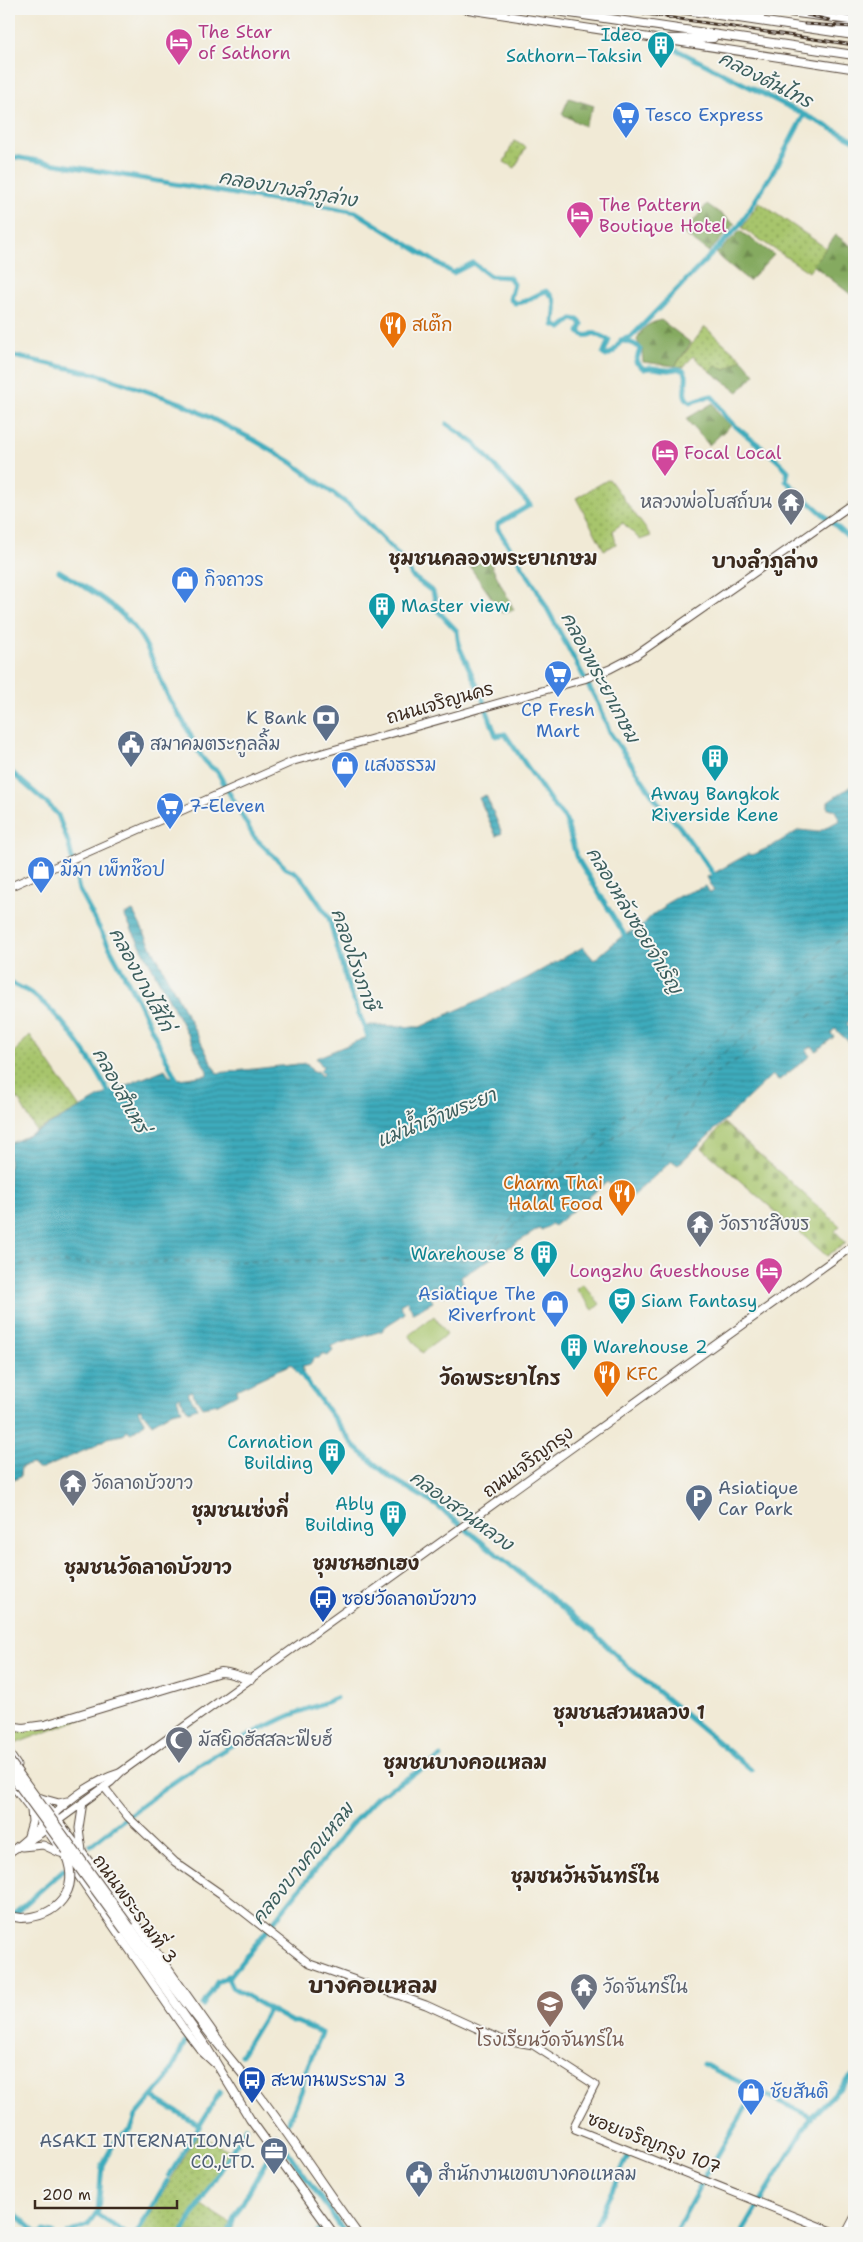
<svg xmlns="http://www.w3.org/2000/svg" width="863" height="2242" viewBox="0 0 863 2242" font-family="'Shantell Sans','Playpen Sans Thai',sans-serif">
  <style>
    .grass { fill: url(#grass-dots); stroke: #717845 }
    .forest { fill: url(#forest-firs); stroke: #606a3f }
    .cemetery { fill: url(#cemetery-stones); stroke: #717845 }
    .green { fill: #a7c56c; stroke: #717845 }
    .water { fill: url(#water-rules); stroke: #3c6a6d }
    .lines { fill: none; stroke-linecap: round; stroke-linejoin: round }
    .canal { stroke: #3dabbc; stroke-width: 5 }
    .ferry { stroke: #3c5e5d; stroke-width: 1; stroke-dasharray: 6 5; stroke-linecap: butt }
    .secondary-casing { stroke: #56473a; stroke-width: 9 }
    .primary-casing { stroke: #56473a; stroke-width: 10 }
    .secondary { stroke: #fff; stroke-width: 7 }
    .primary { stroke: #fff; stroke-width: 8 }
    .rail-casing { stroke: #3b2a1e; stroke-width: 3 }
    .rail { stroke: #f6f6f2; stroke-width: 1; stroke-dasharray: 4; stroke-linecap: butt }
    .primary-bridge-casing { stroke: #56473a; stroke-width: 10; stroke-linecap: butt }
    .primary-bridge { stroke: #fff; stroke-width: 8 }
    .labels { text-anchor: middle; stroke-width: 4; stroke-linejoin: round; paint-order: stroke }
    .hotel-label { font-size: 18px; fill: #b23c85; stroke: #f6f6f2; text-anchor: start }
    .culture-label { font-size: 18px; fill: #0d838f; stroke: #f6f6f2; text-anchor: end }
    .shop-label { font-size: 18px; fill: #366cbe; stroke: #f6f6f2; text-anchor: start }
    .food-label { font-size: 18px; fill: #c56008; stroke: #f6f6f2; text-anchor: start }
    .worship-label { font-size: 18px; fill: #5b616d; stroke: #f6f6f2; text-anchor: start }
    .street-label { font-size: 18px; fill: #3b2a1e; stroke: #f6f6f2 }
    .service-label { font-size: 18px; fill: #4e5e75; stroke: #f6f6f2; text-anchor: start }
    .transit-label { font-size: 18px; fill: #164399; stroke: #f6f6f2; text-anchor: start }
    .education-label { font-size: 18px; fill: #785e54; stroke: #f6f6f2 }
    .water-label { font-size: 19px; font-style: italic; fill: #3c5e5d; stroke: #f6f6f2 }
    .neighbourhood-label { font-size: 19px; font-weight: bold; fill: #3b2a1e; stroke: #f6f6f2 }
    .quarter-label { font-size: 20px; font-weight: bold; fill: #3b2a1e; stroke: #f6f6f2 }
    .district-label { font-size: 22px; font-weight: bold; fill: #3b2a1e; stroke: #f6f6f2 }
  </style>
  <defs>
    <pattern id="grass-dots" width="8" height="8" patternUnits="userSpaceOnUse" patternTransform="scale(1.25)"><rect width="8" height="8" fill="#a7c56c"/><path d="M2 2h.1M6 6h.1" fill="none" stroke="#89a058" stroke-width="1.8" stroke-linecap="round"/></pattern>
    <pattern id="forest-firs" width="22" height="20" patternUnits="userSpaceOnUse" patternTransform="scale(1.25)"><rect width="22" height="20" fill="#85aa60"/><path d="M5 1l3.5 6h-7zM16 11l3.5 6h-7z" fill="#6e8b4f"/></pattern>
    <pattern id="cemetery-stones" width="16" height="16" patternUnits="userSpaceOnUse" patternTransform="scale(1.25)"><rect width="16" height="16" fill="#a7c56c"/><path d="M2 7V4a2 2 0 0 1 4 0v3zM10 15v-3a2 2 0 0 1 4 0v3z" fill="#89a058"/></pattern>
    <pattern id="water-rules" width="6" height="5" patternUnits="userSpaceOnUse" patternTransform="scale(1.25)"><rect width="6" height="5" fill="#3dabbc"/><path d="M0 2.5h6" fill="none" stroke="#348b98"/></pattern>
  </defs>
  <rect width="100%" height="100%" fill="#f6f6f2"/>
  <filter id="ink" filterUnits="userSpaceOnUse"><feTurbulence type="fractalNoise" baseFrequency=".02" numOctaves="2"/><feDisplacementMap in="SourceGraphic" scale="10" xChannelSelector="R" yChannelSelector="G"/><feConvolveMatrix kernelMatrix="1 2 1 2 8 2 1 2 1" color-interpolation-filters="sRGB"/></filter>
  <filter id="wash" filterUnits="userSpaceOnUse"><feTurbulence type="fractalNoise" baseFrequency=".0096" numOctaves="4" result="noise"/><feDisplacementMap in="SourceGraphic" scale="20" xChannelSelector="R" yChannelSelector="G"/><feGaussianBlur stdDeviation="1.12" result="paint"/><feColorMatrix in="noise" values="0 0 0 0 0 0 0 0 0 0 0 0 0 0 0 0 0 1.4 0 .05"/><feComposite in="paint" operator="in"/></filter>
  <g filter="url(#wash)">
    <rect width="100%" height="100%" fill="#f1ead6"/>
    <g class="grass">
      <polygon points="514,141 526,147 515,168 504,162"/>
      <polygon points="759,202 826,248 809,272 742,228"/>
      <polygon points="705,327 742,359 725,370 716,366 710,371 693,356 684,367 675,366"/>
      <polygon points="609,479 651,536 640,540 623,523 613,530 616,544 604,550 576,498"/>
      <polygon points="30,1035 80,1108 36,1131 20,1102 9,1090 9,1058"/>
      <polygon points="198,2134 232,2152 200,2204 234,2226 230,2233 139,2233"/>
    </g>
    <g class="forest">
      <polygon points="569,98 594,106 584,126 562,114"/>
      <polygon points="707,204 735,224 709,252 684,234"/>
      <polygon points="740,231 774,255 749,281 716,254"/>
      <polygon points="836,235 854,248 854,297 813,265"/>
      <path d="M661 320 691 343 675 366 643 362 642 350 637 340C641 328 649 323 661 320Z"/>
      <polygon points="742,359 755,374 738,392 710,371 716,366 725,370"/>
      <polygon points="713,403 718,413 731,425 709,445 686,419"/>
      <polygon points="488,559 514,610 502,613 470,567"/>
    </g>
    <polygon class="cemetery" points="724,1123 840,1226 835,1231 846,1243 827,1256 702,1148"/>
    <g class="green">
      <polygon points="583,1284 600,1304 593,1310 576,1289"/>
      <polygon points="434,1316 447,1334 422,1353 409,1335"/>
      <polygon points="102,1711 12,1745 9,1740 9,1723 22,1727"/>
    </g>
    <g class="water">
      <path d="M851 786 854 791V1016L847 1024 854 1032V1040L850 1043 835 1029 831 1033 834 1037 816 1051 812 1046 806 1051 810 1056 778 1081 772 1075 678 1165 672 1161 630 1198 607 1182 554 1226 552 1224 542 1230 539 1229 461 1277 463 1283 443 1297 435 1286 427 1290 433 1302 413 1313 407 1301 400 1305 405 1313C398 1320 387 1323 382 1331L331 1346 333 1351 328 1356 322 1354 319 1358H314L310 1364 303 1366V1373L299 1375 291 1364 236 1390 237 1394 218 1404 202 1407 191 1391 188 1393 197 1408 188 1411 179 1397 177 1399 182 1410 172 1412 152 1424 140 1409 138 1411 145 1423 131 1433 127 1430 123 1435 107 1438 95 1446 42 1469H37L32 1464 21 1467 20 1477 9 1482V1144L40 1130 105 1094 165 1069 170 1077 176 1075 179 1079 207 1075V1071L124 915 133 911 217 1073 307 1063 313 1072 318 1071 321 1076 323 1074 320 1070 323 1067 316 1058 367 1037 365 1028 370 1025 420 1027 527 978 583 947 594 960 622 936 642 926 651 916 664 908 665 904 681 895 706 886 710 893 714 891 707 877 748 854 752 855 772 846 799 830 818 832 840 820 834 809H828V802Z"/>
      <polygon points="486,795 502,833 496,836 479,798"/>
    </g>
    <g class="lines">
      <g class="canal">
        <polyline points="665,44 854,140"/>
        <path d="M9 156 276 201 308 203 356 212 453 273 473 263 490 276 509 277 514 284 510 299 515 303C528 303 534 295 546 291 560 301 554 310 554 325L561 328 572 319 578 320 582 324 579 332C585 337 588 336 594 333L609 340 603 354 606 356 613 352 621 341C627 341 637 344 640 349L636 362 644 369C654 366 658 370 667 370 671 371 676 368 679 369 696 373 676 393 690 402L711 396C719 402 721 413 729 420 748 439 770 451 788 471L786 481 854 542"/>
        <polyline points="621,340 631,337 740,225 779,162 804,115"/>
        <polyline points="9,355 100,375 181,403 254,440 291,462 353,508 405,562 412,576 433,592 438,611 457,631 459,646 482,697 496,736 505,734 554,806 566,820 576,856 627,939"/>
        <polyline points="447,424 474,443 530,505 498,524 498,529 536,588 600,707 610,733 661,807 679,826 717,879"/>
        <path d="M59 571C85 587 114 603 133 626 149 645 156 670 166 692 172 706 182 718 189 732 196 747 202 763 217 771L254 837 286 868 295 872 304 881 329 918 348 986 370 1041"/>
        <polyline points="9,770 48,804 58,815 69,845 79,890 135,995 177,1081"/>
        <path d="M9 982C18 987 28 990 36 997 65 1019 95 1064 111 1097"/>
        <polyline points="298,1370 355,1447 390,1477 436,1505 594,1633 626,1665 751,1770"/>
        <path d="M91 1845C151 1797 212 1751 282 1719 299 1711 318 1706 336 1698"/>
        <polyline points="11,1917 63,1870"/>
        <polyline points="227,1976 232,1987 269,2009 241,2055"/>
        <polyline points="203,2005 217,1982 231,1975 351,1825 377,1797 441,1757"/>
        <polyline points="269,2009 292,2022 297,2022 322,2033 304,2075 302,2090 288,2122"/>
        <polyline points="703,2064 811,2117"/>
        <polyline points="152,2097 200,2126"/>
        <polyline points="275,2134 345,2233"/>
        <polyline points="169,2176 220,2092"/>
        <polyline points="9,2208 37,2233"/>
        <polyline points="96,2214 125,2233"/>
        <polyline points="41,2233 44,2231 53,2233"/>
        <polyline points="68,2233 88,2225 98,2211 102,2165 115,2142 131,2130 136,2116 168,2078 185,2042"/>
        <polyline points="137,2233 167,2181"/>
        <polyline points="182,2233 246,2127"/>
        <polyline points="229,2233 234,2218 268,2158"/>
        <polyline points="317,2233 320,2229"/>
        <polyline points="592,2233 628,2156"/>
        <polyline points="675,2233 707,2173 757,2089"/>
        <polyline points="742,2233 811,2117 854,2074"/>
      </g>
      <g class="ferry">
        <polyline points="661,1156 707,1078 854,989"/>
        <polyline points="482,1257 540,1182 854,928"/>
        <polyline points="9,1267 27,1263 481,1260 559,1180 798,995 854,971"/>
      </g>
    </g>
  </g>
  <g filter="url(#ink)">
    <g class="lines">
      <g class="secondary-casing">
        <g id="secondary">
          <polyline points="464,9 854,69"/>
          <polyline points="763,9 854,21"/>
          <polyline points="9,887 294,761 584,679 610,669 635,656 854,503"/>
          <polyline points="9,1753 17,1765"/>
          <polyline points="9,1781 46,1829 182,2026 201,2051 215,2064"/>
          <polyline points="104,1787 128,1817 175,1862 221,1894 310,1964 426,2005 500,2039 533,2045 595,2085 574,2126 575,2129 836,2233"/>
          <polyline points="41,1798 136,1923 221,2043"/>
          <polyline points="41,1798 59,1803 67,1801"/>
          <polyline points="28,1836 32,1822 31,1810"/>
          <polyline points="22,1847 43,1845 60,1853"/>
          <polyline points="13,1850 40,1834 111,1782 121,1772 854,1245"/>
          <polyline points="82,1851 79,1828 83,1802"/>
          <path d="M9 1853C45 1826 74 1787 119 1773"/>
          <polyline points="846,2233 854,2218"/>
        </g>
      </g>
      <g class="primary-casing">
        <g id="primary">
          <polyline points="543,9 854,55"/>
          <polyline points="678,9 854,35"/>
          <polyline points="739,9 760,17"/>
          <polyline points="838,28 854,28"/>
          <polyline points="667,39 713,38"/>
          <path d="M9 1726 23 1728 45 1725 220 1672C232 1672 240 1678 251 1679"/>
          <polyline points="9,1916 21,1918"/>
          <path d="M130 1927C165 1977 202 2025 241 2072 283 2123 318 2180 357 2233"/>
          <polyline points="125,1931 207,2048 250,2119 333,2233"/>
        </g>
      </g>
      <use href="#secondary" class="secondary"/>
      <use href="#primary" class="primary"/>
      <g class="rail-casing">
        <g id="rail">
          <polyline points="613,9 854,45"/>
          <polyline points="807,15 829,20"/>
          <polyline points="805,24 854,27"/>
        </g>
      </g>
      <use href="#rail" class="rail"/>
      <g class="primary-bridge-casing">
        <g id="primary-bridge">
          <polyline points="9,1760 130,1927"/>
          <polyline points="9,1772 125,1931"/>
          <path d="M21 1918C57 1917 80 1891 66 1856"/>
        </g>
      </g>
      <use href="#primary-bridge" class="primary-bridge"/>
    </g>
  </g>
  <defs>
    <g id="hotel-pin" transform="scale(1.4375)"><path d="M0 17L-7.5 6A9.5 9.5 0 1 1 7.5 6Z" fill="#d1479c" stroke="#f6f6f2"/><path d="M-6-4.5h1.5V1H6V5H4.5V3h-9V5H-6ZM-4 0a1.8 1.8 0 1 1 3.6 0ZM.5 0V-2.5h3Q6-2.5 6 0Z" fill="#fff"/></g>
    <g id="building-pin" transform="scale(1.4375)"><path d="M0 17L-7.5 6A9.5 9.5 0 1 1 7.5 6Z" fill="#0f9aa8" stroke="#f6f6f2"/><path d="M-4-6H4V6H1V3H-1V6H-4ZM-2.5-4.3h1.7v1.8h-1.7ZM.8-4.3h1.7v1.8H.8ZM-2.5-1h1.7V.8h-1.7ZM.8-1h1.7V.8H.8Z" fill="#fff"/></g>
    <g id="supermarket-pin" transform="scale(1.4375)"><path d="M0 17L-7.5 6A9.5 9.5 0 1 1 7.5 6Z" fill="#3f7fe0" stroke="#f6f6f2"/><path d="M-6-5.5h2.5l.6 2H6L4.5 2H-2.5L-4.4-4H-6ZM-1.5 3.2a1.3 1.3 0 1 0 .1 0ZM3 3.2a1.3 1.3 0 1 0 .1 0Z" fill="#fff"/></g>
    <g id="restaurant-pin" transform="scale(1.4375)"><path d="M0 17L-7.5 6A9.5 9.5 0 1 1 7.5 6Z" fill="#e8710a" stroke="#f6f6f2"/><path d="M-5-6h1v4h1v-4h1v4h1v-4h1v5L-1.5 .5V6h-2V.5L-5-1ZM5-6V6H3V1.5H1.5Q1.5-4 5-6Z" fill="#fff"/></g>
    <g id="temple-pin" transform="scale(1.4375)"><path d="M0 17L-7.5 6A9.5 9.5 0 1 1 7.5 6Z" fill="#6b7280" stroke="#f6f6f2"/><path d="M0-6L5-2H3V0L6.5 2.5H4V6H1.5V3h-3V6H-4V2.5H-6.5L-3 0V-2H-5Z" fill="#fff"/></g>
    <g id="shop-pin" transform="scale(1.4375)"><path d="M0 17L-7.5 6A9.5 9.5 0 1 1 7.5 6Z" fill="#3f7fe0" stroke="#f6f6f2"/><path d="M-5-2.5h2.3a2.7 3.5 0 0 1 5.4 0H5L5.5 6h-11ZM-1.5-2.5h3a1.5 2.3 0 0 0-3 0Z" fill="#fff"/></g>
    <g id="bank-pin" transform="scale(1.4375)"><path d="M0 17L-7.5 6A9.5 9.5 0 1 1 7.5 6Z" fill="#5c6f8a" stroke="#f6f6f2"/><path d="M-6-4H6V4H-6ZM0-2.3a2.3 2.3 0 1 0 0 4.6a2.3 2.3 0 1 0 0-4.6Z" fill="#fff"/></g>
    <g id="civic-pin" transform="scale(1.4375)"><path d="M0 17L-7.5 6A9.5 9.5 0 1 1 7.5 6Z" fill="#5c6f8a" stroke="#f6f6f2"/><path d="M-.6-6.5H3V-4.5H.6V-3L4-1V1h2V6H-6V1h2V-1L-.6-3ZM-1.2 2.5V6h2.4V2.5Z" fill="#fff"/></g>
    <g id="theatre-pin" transform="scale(1.4375)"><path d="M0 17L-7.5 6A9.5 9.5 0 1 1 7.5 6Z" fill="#0f9aa8" stroke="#f6f6f2"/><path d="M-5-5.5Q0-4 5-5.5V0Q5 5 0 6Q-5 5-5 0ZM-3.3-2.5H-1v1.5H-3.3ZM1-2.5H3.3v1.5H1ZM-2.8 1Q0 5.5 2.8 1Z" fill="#fff"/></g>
    <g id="parking-pin" transform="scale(1.4375)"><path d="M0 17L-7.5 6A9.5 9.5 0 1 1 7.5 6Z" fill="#5c6f8a" stroke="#f6f6f2"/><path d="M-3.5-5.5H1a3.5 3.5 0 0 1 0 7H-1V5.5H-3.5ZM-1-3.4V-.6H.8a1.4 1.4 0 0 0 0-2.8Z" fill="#fff"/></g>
    <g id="bus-pin" transform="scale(1.4375)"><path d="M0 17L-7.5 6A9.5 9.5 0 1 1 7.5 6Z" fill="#1a4fb4" stroke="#f6f6f2"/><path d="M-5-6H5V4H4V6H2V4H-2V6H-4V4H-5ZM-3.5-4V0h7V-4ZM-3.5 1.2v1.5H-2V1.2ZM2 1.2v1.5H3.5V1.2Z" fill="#fff"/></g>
    <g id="mosque-pin" transform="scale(1.4375)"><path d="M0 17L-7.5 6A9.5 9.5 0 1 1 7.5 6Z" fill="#6b7280" stroke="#f6f6f2"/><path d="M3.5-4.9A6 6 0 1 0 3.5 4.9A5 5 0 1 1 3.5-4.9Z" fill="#fff"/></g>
    <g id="school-pin" transform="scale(1.4375)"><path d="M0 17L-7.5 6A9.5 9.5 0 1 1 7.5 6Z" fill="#8d6e63" stroke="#f6f6f2"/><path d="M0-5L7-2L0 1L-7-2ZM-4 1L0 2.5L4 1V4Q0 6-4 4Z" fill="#fff"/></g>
    <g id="office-pin" transform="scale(1.4375)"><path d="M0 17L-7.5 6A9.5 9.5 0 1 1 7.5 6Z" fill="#5c6f8a" stroke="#f6f6f2"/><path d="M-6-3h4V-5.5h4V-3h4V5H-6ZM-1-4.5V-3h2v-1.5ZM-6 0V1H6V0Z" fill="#fff"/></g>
  </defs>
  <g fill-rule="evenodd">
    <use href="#hotel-pin" x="179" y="42"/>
    <use href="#building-pin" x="661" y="45"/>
    <use href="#supermarket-pin" x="626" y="115"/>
    <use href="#hotel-pin" x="580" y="215"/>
    <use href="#restaurant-pin" x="393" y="325"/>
    <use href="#hotel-pin" x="665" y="453"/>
    <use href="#temple-pin" x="791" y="502"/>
    <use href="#shop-pin" x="185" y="580"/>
    <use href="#building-pin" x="382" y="606"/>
    <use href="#supermarket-pin" x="558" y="674"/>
    <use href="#bank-pin" x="326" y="718"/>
    <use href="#civic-pin" x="131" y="744"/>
    <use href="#building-pin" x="715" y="758"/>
    <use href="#shop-pin" x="345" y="765"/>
    <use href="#supermarket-pin" x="170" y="806"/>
    <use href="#shop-pin" x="41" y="870"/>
    <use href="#restaurant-pin" x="622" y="1193"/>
    <use href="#temple-pin" x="700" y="1224"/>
    <use href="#building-pin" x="544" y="1254"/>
    <use href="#hotel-pin" x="769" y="1271"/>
    <use href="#theatre-pin" x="622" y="1301"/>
    <use href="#shop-pin" x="555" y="1304"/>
    <use href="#building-pin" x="574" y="1347"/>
    <use href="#restaurant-pin" x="607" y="1374"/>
    <use href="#building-pin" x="332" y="1452"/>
    <use href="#temple-pin" x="73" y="1483"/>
    <use href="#parking-pin" x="699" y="1498"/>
    <use href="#building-pin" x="393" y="1514"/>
    <use href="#bus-pin" x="323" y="1599"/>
    <use href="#mosque-pin" x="179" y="1740"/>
    <use href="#temple-pin" x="584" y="1987"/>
    <use href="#school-pin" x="550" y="2004"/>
    <use href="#bus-pin" x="252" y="2080"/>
    <use href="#shop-pin" x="751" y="2092"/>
    <use href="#office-pin" x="274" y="2151"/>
    <use href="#civic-pin" x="419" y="2174"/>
  </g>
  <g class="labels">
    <g class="hotel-label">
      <text x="198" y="38">The Star<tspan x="198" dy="21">of Sathorn</tspan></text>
      <text x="599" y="211">The Pattern<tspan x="599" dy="21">Boutique Hotel</tspan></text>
      <text x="684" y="459">Focal Local</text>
      <text x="750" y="1277" text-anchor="end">Longzhu Guesthouse</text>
    </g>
    <g class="culture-label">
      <text x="642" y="41">Ideo<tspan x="642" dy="21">Sathorn–Taksin</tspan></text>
      <text x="401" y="612" text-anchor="start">Master view</text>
      <text x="715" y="800" text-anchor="middle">Away Bangkok<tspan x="715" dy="21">Riverside Kene</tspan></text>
      <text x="525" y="1260">Warehouse 8</text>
      <text x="641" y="1307" text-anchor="start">Siam Fantasy</text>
      <text x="593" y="1353" text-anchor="start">Warehouse 2</text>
      <text x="313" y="1448">Carnation<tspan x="313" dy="21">Building</tspan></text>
      <text x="374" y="1510">Ably<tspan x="374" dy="21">Building</tspan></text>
    </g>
    <g class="shop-label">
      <text x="645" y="121">Tesco Express</text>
      <text x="204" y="586">กิจถาวร</text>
      <text x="558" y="716" text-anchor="middle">CP Fresh<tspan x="558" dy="21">Mart</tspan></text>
      <text x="364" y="771">แสงธรรม</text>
      <text x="189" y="812">7-Eleven</text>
      <text x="60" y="876">มีมา เพ็ทช๊อป</text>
      <text x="536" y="1300" text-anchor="end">Asiatique The<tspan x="536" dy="21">Riverfront</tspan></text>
      <text x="770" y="2098">ชัยสันติ</text>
    </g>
    <g class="food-label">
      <text x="412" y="331">สเต๊ก</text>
      <text x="603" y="1189" text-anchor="end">Charm Thai<tspan x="603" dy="21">Halal Food</tspan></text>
      <text x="626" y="1380">KFC</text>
    </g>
    <g class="worship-label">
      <text x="772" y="508" text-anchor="end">หลวงพ่อโบสถ์บน</text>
      <text x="719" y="1230">วัดราชสิงขร</text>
      <text x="92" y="1489">วัดลาดบัวขาว</text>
      <text x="198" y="1746">มัสยิดฮัสสละฟียฮ์</text>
      <text x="603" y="1993">วัดจันทร์ใน</text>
    </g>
    <g class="street-label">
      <text transform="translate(440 703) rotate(-16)" y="6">ถนนเจริญนคร</text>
      <text transform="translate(528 1462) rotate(-36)" y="6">ถนนเจริญกรุง</text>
      <text transform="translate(135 1909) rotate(54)" y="6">ถนนพระรามที่ 3</text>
      <text transform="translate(654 2143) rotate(21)" y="6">ซอยเจริญกรุง 107</text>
    </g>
    <g class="service-label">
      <text x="307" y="724" text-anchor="end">K Bank</text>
      <text x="150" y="750">สมาคมตระกูลลิ้ม</text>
      <text x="718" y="1494">Asiatique<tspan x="718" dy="21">Car Park</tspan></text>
      <text x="255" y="2147" text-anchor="end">ASAKI INTERNATIONAL<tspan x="255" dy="21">CO.,LTD.</tspan></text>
      <text x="438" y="2180">สำนักงานเขตบางคอแหลม</text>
    </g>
    <g class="transit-label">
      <text x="342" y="1605">ซอยวัดลาดบัวขาว</text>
      <text x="271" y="2086">สะพานพระราม 3</text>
    </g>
    <g class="education-label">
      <text x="550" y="2046">โรงเรียนวัดจันทร์ใน</text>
    </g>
    <g class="water-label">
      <text transform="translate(766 79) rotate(27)" y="7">คลองต้นไทร</text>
      <text transform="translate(288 188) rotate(10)" y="7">คลองบางลำภูล่าง</text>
      <text transform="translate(601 677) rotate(62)" y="7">คลองพระยาเกษม</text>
      <text transform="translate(635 920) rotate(59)" y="7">คลองหลังซอยจำเริญ</text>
      <text transform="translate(355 959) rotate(71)" y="7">คลองโรงภาษี</text>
      <text transform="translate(142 979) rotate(62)" y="7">คลองบางไส้ไก่</text>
      <text transform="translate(121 1090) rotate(61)" y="7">คลองสำเหร่</text>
      <text transform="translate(436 1117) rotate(-22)" y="7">แม่น้ำเจ้าพระยา</text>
      <text transform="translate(462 1510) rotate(36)" y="7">คลองสวนหลวง</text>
      <text transform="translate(302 1863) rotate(-51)" y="7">คลองบางคอแหลม</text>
    </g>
    <g class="neighbourhood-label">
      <text x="493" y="565">ชุมชนคลองพระยาเกษม</text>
      <text x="240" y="1517">ชุมชนเซ่งกี่</text>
      <text x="366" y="1570">ชุมชนฮกเฮง</text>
      <text x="148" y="1574">ชุมชนวัดลาดบัวขาว</text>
      <text x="629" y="1719">ชุมชนสวนหลวง 1</text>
      <text x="465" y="1769">ชุมชนบางคอแหลม</text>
      <text x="585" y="1883">ชุมชนวันจันทร์ใน</text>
    </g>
    <g class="quarter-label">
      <text x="765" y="568">บางลำภูล่าง</text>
      <text x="500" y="1385">วัดพระยาไกร</text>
    </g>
    <g class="district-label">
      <text x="373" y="1993">บางคอแหลม</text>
    </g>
  </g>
  <rect width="863" height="2242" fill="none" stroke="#f6f6f2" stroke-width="30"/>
  <path d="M35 2200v8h142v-8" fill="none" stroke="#3b2a1e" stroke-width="2.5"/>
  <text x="42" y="2200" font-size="15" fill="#3b2a1e" stroke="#f6f6f2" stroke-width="4" paint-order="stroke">200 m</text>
</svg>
